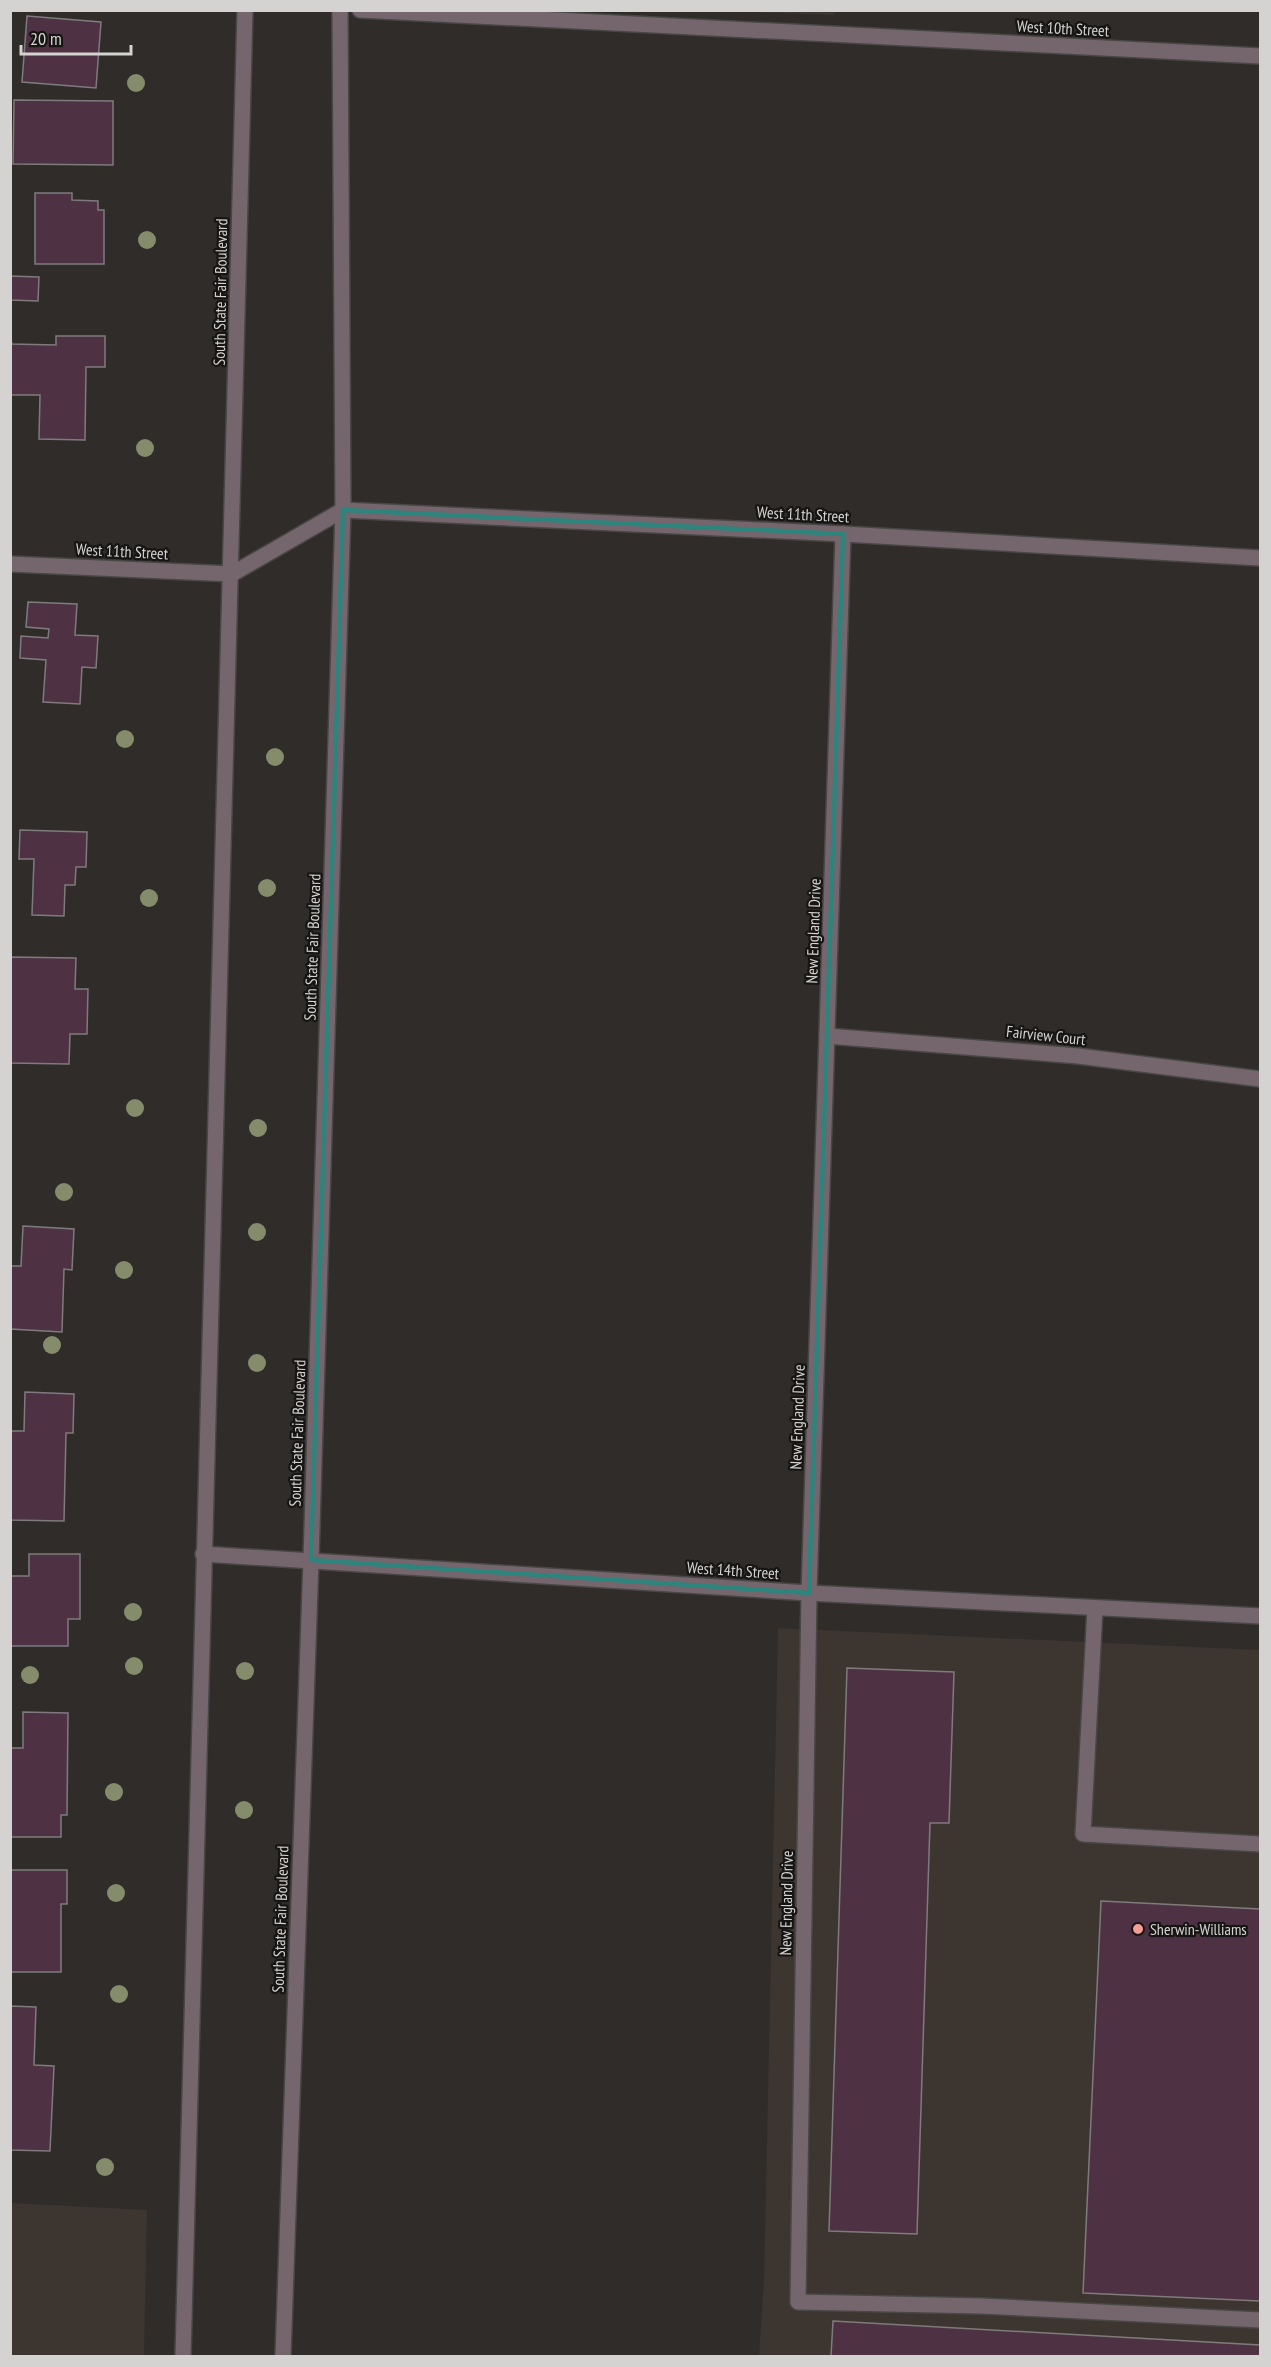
<svg xmlns="http://www.w3.org/2000/svg" width="1271" height="2367" viewBox="0 0 1271 2367" font-family="'PT Sans Narrow',sans-serif">
  <style>
    .built { fill: #3d352f }
    .building { fill: #4e3243; stroke: #7f7b7d; stroke-width: 1.5 }
    .lines { fill: none; stroke-linecap: round; stroke-linejoin: round }
    .minor-casing { stroke: #494745; stroke-width: 18 }
    .minor { stroke: #75666d; stroke-width: 15 }
    .tree { fill: #858c6b }
    .marked { fill: none; stroke: #2d847d; stroke-width: 4.5; stroke-linejoin: round }
    .poi-dot { fill: #f59c93; stroke: #161514; stroke-width: 2 }
    .labels { text-anchor: middle; stroke-width: 4.5; stroke-linejoin: round; paint-order: stroke }
    .street-label { font-size: 16px; fill: #d4d3d1; stroke: #161514 }
    .poi-label { font-size: 16px; fill: #d4d3d1; stroke: #161514; text-anchor: start }
  </style>
  <rect width="100%" height="100%" fill="#2f2c2a"/>
  <g class="built">
    <polygon points="835,10 835,15 719,11 719,10"/>
    <polygon points="778,1628 1260,1650 1260,2356 759,2356 764,2279"/>
    <polygon points="11,2203 147,2210 144,2356 11,2356"/>
  </g>
  <g class="building">
    <polygon points="27,16 101,22 96,88 22,82"/>
    <polygon points="14,100 113,101 113,165 13,164"/>
    <polygon points="35,193 72,193 72,200 98,201 98,210 104,210 104,264 35,264"/>
    <polygon points="10,276 39,277 38,301 10,300"/>
    <polygon points="10,336 12,344 56,345 56,336 105,336 105,367 86,367 85,440 39,439 40,395 10,395"/>
    <polygon points="28,602 77,604 75,635 98,636 96,668 82,667 80,704 43,702 46,660 20,658 21,636 48,638 49,629 26,627"/>
    <polygon points="20,830 87,832 86,867 76,867 75,885 65,885 64,916 32,915 34,859 19,859"/>
    <polygon points="10,957 76,958 75,989 88,989 87,1034 70,1034 69,1064 10,1063"/>
    <polygon points="23,1226 74,1229 72,1270 64,1269 62,1332 10,1329 10,1266 21,1266"/>
    <polygon points="25,1392 74,1394 73,1433 66,1433 64,1521 10,1520 10,1431 24,1431"/>
    <polygon points="29,1554 80,1554 80,1619 68,1619 68,1646 10,1646 10,1576 29,1576"/>
    <polygon points="847,1668 954,1672 949,1823 930,1823 917,2234 829,2231"/>
    <polygon points="23,1712 68,1713 67,1815 61,1815 61,1837 10,1837 10,1748 23,1748"/>
    <polygon points="10,1870 67,1870 67,1904 61,1904 61,1972 10,1972"/>
    <polygon points="1101,1901 1260,1909 1260,2301 1083,2293"/>
    <polygon points="10,2006 36,2007 34,2065 54,2066 50,2151 10,2150"/>
    <polygon points="833,2321 1260,2345 1260,2356 831,2356"/>
  </g>
  <g class="lines">
    <g class="minor-casing">
      <g id="minor">
        <polyline points="360,10 1260,56"/>
        <polyline points="843,534 809,1593 798,2302 981,2306 1260,2320"/>
        <polyline points="10,564 232,574 343,510 843,534 1260,558"/>
        <polyline points="827,1036 1078,1056 1260,1079"/>
        <polyline points="203,1554 809,1593 1260,1616"/>
        <polyline points="1095,1608 1083,1834 1260,1844"/>
        <path d="M183 2356C203 1574 227 793 245 10"/>
        <polyline points="283,2356 311,1560 343,510 340,10"/>
      </g>
    </g>
    <use href="#minor" class="minor"/>
  </g>
  <g class="tree">
    <circle cx="136" cy="83" r="9"/>
    <circle cx="147" cy="240" r="9"/>
    <circle cx="145" cy="448" r="9"/>
    <circle cx="125" cy="739" r="9"/>
    <circle cx="275" cy="757" r="9"/>
    <circle cx="267" cy="888" r="9"/>
    <circle cx="149" cy="898" r="9"/>
    <circle cx="135" cy="1108" r="9"/>
    <circle cx="258" cy="1128" r="9"/>
    <circle cx="64" cy="1192" r="9"/>
    <circle cx="257" cy="1232" r="9"/>
    <circle cx="124" cy="1270" r="9"/>
    <circle cx="52" cy="1345" r="9"/>
    <circle cx="257" cy="1363" r="9"/>
    <circle cx="133" cy="1612" r="9"/>
    <circle cx="134" cy="1666" r="9"/>
    <circle cx="245" cy="1671" r="9"/>
    <circle cx="30" cy="1675" r="9"/>
    <circle cx="114" cy="1792" r="9"/>
    <circle cx="244" cy="1810" r="9"/>
    <circle cx="116" cy="1893" r="9"/>
    <circle cx="119" cy="1994" r="9"/>
    <circle cx="105" cy="2167" r="9"/>
  </g>
  <path class="marked" d="M343 510 843 534 809 1593 311 1560Z"/>
  <circle class="poi-dot" cx="1138" cy="1929" r="6"/>
  <g class="labels">
    <g class="street-label">
      <text transform="translate(1063 28) rotate(3)" y="6">West 10th Street</text>
      <text transform="translate(220 292) rotate(-89)" y="6">South State Fair Boulevard</text>
      <text transform="translate(803 514) rotate(3)" y="6">West 11th Street</text>
      <text transform="translate(122 551) rotate(3)" y="6">West 11th Street</text>
      <text transform="translate(813 931) rotate(-88)" y="6">New England Drive</text>
      <text transform="translate(312 947) rotate(-88)" y="6">South State Fair Boulevard</text>
      <text transform="translate(1046 1035) rotate(6)" y="6">Fairview Court</text>
      <text transform="translate(797 1417) rotate(-88)" y="6">New England Drive</text>
      <text transform="translate(297 1433) rotate(-88)" y="6">South State Fair Boulevard</text>
      <text transform="translate(733 1570) rotate(4)" y="6">West 14th Street</text>
      <text transform="translate(786 1903) rotate(-89)" y="6">New England Drive</text>
      <text transform="translate(280 1919) rotate(-88)" y="6">South State Fair Boulevard</text>
    </g>
    <g class="poi-label">
      <text x="1150" y="1935">Sherwin-Williams</text>
    </g>
  </g>
  <rect width="1271" height="2367" fill="none" stroke="#d4d3d1" stroke-width="24"/>
  <path d="M21 45v9h110v-9" fill="none" stroke="#d4d3d1" stroke-width="3"/>
  <text x="30" y="45" font-size="18" fill="#d4d3d1" stroke="#161514" stroke-width="4.5" paint-order="stroke">20 m</text>
</svg>
